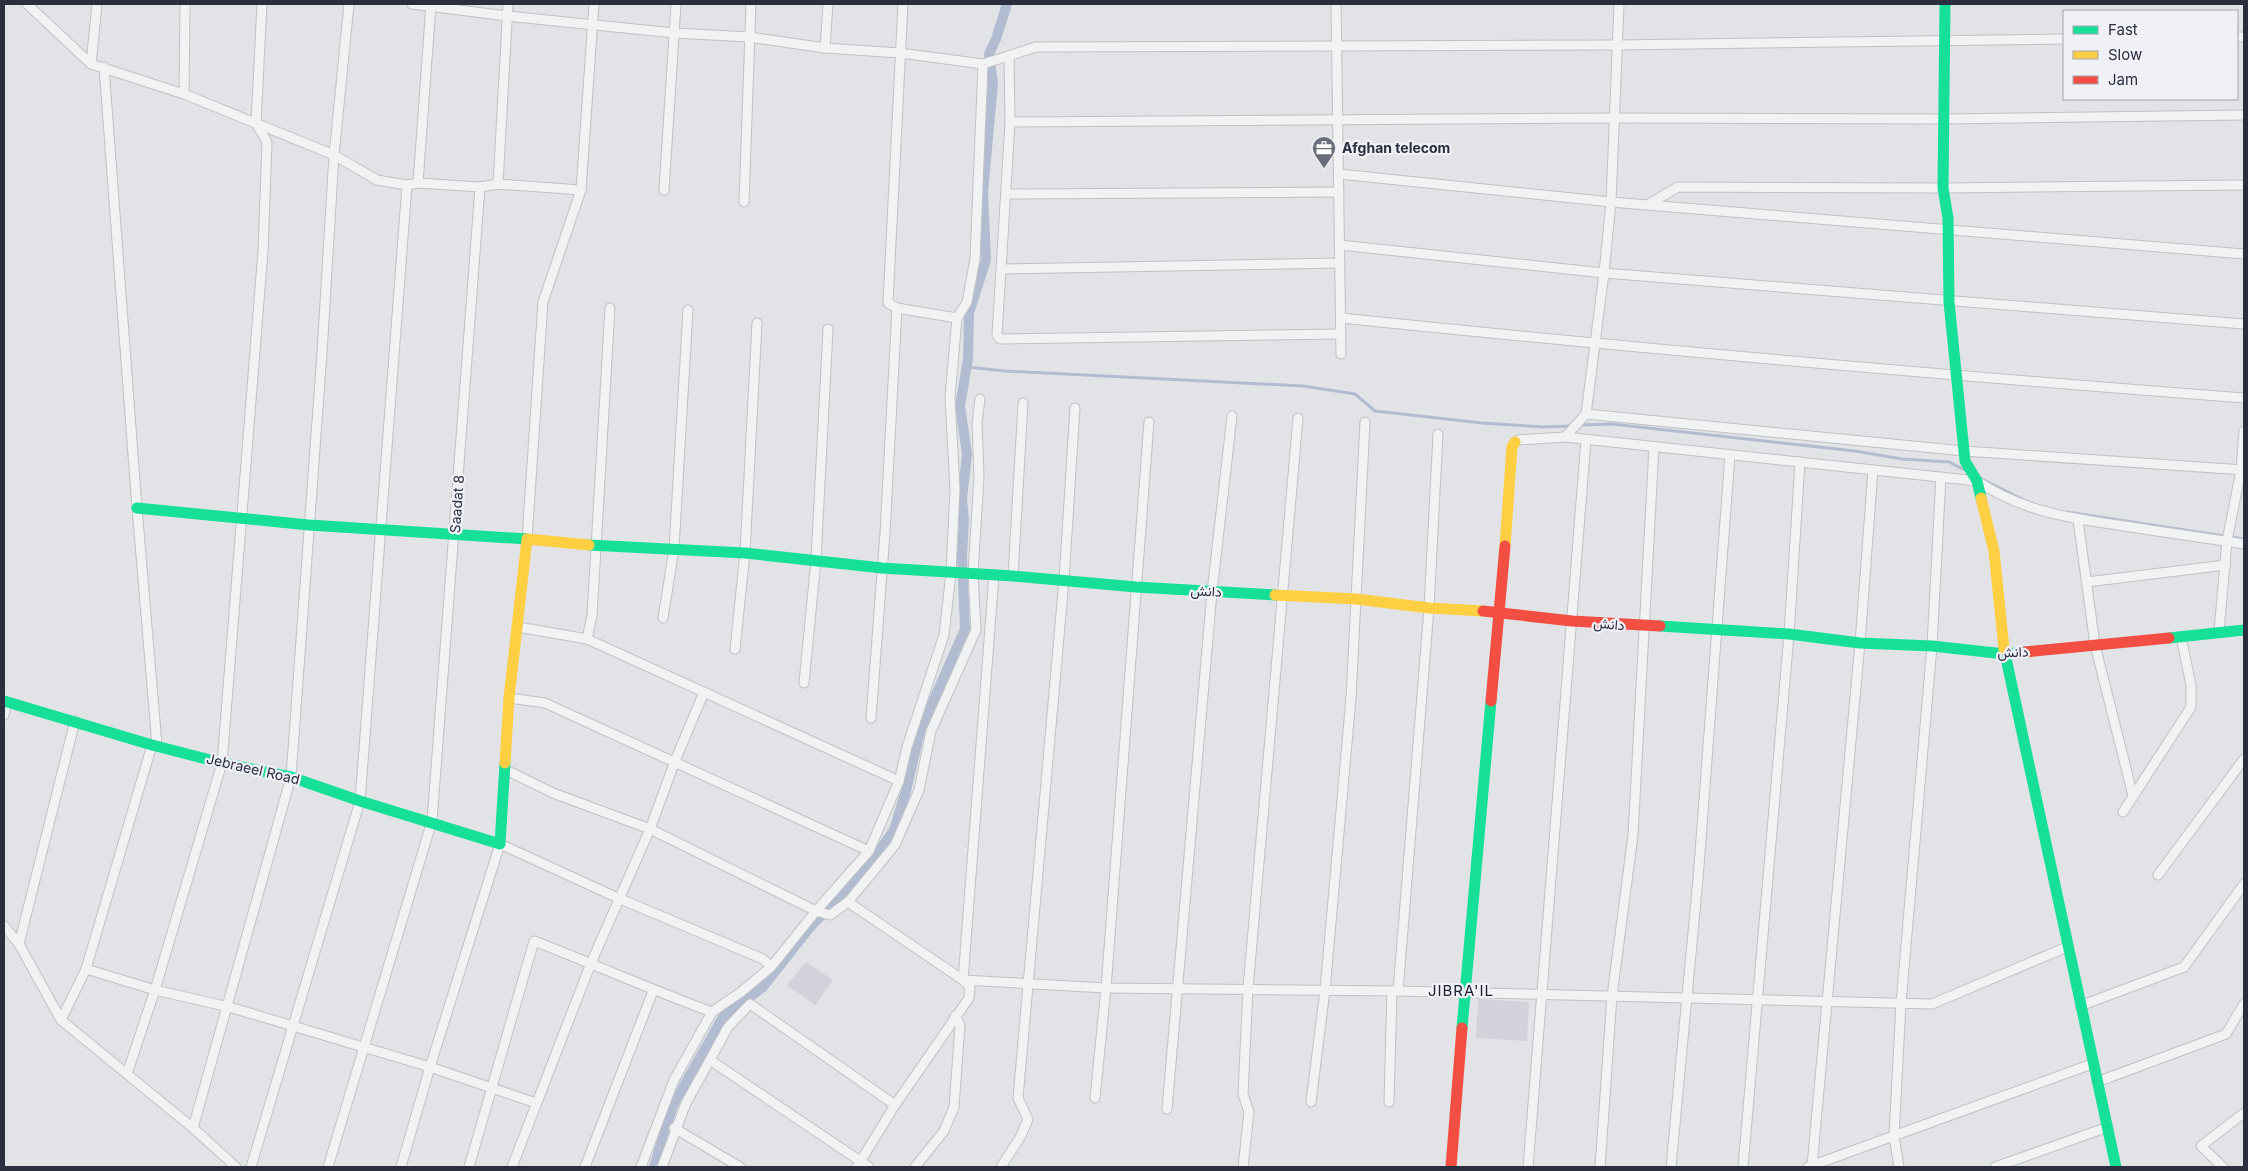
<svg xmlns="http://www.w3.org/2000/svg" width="2248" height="1171" viewBox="0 0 2248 1171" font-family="Inter,Vazirmatn,sans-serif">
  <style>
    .built { fill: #d1d2da }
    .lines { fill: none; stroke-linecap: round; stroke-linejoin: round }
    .stream { stroke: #b2bcd1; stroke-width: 3 }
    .canal { stroke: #b2bcd1; stroke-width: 10 }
    .street-casing { stroke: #c0c1c5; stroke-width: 11 }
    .street { stroke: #f1f2f4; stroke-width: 9 }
    .fast { stroke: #16e098; stroke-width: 11 }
    .slow { stroke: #ffcf43; stroke-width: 11 }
    .jam { stroke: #f24e42; stroke-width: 11 }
    .labels { text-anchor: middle; stroke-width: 4.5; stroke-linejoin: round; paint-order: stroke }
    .poi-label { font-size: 14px; font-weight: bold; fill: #2a2e3f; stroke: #f0f1f6; text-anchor: start }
    .street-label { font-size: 14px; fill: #2a2e3f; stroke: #f0f1f6 }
    .neighbourhood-label { font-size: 15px; letter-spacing: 1px; fill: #1c1f30; stroke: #f0f1f6 }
  </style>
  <rect width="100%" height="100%" fill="#e2e3e7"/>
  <g class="built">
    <polygon points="806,962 833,980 815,1005 787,985"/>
    <polygon points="1478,999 1529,1002 1527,1041 1476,1038"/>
  </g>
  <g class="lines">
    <g class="stream">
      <polyline points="967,367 1005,371 1303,386 1355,394 1375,411 1482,423 1544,427 1572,426"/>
      <polyline points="1579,425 1612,424 1855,451 1902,459 1949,462 1965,470"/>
      <polyline points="1980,478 2026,501"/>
      <polyline points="2067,512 2244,539"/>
    </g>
    <polyline class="canal" points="654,1167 673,1105 723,1017 763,987 811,926 870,864 894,830 906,791 920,731 965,629 962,556 964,520 962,499 967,454 960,406 968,359 969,313 986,260 983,192 993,83 989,54 996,39 1007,4"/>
    <g class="street-casing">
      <g id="street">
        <polyline points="27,4 91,64 184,94 334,155 377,180 407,185 418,183 480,187 498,184 581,190"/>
        <polyline points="412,4 507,16 674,33 749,37 825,48 900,53 983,64 1036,47 1616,45 2064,39"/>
        <polyline points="903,4 888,303 897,308 957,318"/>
        <polyline points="1336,4 1341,354"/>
        <polyline points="2237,37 2244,37"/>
        <polyline points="825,48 828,4"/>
        <polyline points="1009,56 1010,122 997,335 1000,339 1341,334"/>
        <polyline points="91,64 97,4"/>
        <polyline points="104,67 137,508 157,745"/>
        <polyline points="184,94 185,4"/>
        <polyline points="1010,122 1614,118 1945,119 2244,115"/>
        <polyline points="1339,174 1611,202 2244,254"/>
        <polyline points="418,183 431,4"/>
        <polyline points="498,184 508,4"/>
        <polyline points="664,190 676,4"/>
        <polyline points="1006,194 1339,192"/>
        <polyline points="744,202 751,4"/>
        <polyline points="1649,204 1678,187 1943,188 2244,185"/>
        <polyline points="1340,245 1604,273 2244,324"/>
        <polyline points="1002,269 1340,263"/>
        <path d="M1341 318C1642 349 1943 375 2244 398"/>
        <polyline points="1586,414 1964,451 2244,470"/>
        <polyline points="1565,437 1586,414 1604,273 1611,202 1619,4"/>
        <path d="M1515 442 1518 440 1565 437 1977 481C2025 513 2075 519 2131 527 2169 533 2207 538 2244 544"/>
        <polyline points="2078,520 2095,645 2133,796"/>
        <polyline points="527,539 543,302 581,190 594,4"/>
        <polyline points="1013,576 1023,403"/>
        <polyline points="2087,582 2226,565"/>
        <polyline points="663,618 674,549 688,310"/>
        <polyline points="518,627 587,639 899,781"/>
        <polyline points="2219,631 2227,541 2241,470 2244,431"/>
        <polyline points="587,639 592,616 610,308"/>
        <polyline points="735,649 745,553 757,323"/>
        <polyline points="804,683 816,560 828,329"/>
        <polyline points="509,698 545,703 869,851"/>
        <polyline points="4,715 7,702"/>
        <polyline points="871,718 885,533 897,308"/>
        <polyline points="506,770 553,793 650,829 816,911 830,915 848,902 895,845 919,790 931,731 976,630 973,573 979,477 977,423 980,399"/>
        <polyline points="2123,812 2191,707 2191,685 2181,637"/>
        <polyline points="2158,875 2244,759"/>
        <polyline points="848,902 963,980 1106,988 1398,991 1932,1004 2067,947"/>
        <polyline points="4,926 19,944 61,1020 193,1128 236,1167"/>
        <polyline points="19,944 75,721"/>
        <polyline points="86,969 155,990 229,1007 293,1026 430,1067 536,1103"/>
        <polyline points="1398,991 1429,608 1438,434"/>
        <polyline points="2080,1006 2184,967 2244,884"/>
        <polyline points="61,1020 86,969 152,745"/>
        <polyline points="710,1060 728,1027 750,1004 895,1105"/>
        <polyline points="127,1074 155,990 222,763 263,251 267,142 256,123 262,4"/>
        <polyline points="2097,1082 2226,1034 2244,1004"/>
        <polyline points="1095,1098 1106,988 1149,422"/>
        <polyline points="1311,1102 1325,990 1351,698 1365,422"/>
        <polyline points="1389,1102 1392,991"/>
        <polyline points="1167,1109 1212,592 1232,416"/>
        <polyline points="193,1128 291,777 322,353 334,155 349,4"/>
        <polyline points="674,1128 740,1167"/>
        <polyline points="1812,1166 1860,643 1873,470"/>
        <polyline points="251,1167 360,801 407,185"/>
        <polyline points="328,1167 432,821 480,187"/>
        <polyline points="401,1167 430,1067 500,844 618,898 763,959 771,967"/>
        <path d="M469 1167 534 941C594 964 651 990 712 1012"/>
        <polyline points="512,1167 591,963 650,829 675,761 704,692"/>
        <polyline points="585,1167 653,991"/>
        <polyline points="641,1167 674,1080 712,1012 741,992 771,967 816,911 869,851 899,781 907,747 944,635 951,573 955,489 950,397 957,318 967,302 975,259 983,64"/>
        <polyline points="662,1167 686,1103 710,1060 869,1167"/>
        <polyline points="857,1167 895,1105 969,998 970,987 963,980 994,575"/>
        <polyline points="915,1167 944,1131 954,1107 960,1025 955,1016"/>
        <polyline points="1001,1167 1021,1136 1028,1119 1018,1098 1064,580 1075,408"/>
        <polyline points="1243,1167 1249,1112 1243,1094 1248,988 1298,418"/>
        <polyline points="1528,1167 1586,440"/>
        <polyline points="1600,1167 1612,996 1633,835 1654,447"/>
        <polyline points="1671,1167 1698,879 1730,455"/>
        <polyline points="1743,1167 1789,634 1800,462"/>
        <polyline points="1808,1167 2092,1064"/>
        <polyline points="1899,1167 1894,1136 1901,1003 1932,646 1941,477"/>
        <polyline points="1995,1167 2108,1127"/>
        <polyline points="2223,1167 2201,1146 2244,1113"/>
      </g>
    </g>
    <use href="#street" class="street"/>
    <g class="fast">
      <polyline points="1945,4 1943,188 1948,218 1949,302 1965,461 1977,481 1981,498"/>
      <polyline points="137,508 309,525 527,539"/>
      <polyline points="589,545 745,553 882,568 1013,576 1136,587 1275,595"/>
      <polyline points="1660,626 1789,634 1860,643 1932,646 2005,654 2025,652"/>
      <polyline points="2169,638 2244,630"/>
      <polyline points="2004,649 2116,1167"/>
      <polyline points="4,701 152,745 222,763 291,777 360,801 500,844 505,763"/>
      <polyline points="1462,1028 1491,701"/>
    </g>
    <g class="slow">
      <polyline points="1981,498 1994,551 2004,649"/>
      <polyline points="1505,546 1512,447 1515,442"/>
      <polyline points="1275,595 1356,599 1429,608 1483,611"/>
      <polyline points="505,763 509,698 527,539 589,545"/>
    </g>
    <g class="jam">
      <polyline points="1483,611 1572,621 1660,626"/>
      <polyline points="2025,652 2169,638"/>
      <polyline points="1491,701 1505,546"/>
      <polyline points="1451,1167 1462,1028"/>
    </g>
  </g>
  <defs>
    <g id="office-pin" transform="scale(1.25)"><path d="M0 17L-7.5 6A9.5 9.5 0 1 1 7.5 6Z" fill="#6a6d7a" stroke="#f0f1f6"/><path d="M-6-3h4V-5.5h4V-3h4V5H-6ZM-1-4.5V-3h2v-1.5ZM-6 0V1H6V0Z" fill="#fff"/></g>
  </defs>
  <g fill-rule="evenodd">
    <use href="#office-pin" x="1324" y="148"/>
  </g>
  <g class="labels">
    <g class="poi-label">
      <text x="1342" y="153">Afghan telecom</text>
    </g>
    <g class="street-label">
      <text transform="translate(457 504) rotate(-86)" y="5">Saadat 8</text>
      <text transform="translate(1206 591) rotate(3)" y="5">دانش</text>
      <text transform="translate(1609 624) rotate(5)" y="5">دانش</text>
      <text transform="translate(2013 652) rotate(-2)" y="5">دانش</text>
      <text transform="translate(253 769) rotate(13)" y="5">Jebraeel Road</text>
    </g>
    <g class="neighbourhood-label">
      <text x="1461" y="996">JIBRA'IL</text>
    </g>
  </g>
  <rect width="2248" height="1171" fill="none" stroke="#2a2e3f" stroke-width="10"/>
  <rect x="2063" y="10" width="175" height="90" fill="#f0f1f6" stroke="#a1a3ad"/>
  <rect x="2073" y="26" width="25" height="8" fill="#16e098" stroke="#a1a3ad"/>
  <text x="2108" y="35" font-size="15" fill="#2a2e3f">Fast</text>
  <rect x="2073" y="51" width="25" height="8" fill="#ffcf43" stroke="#a1a3ad"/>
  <text x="2108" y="60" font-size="15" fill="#2a2e3f">Slow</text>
  <rect x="2073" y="76" width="25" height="8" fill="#f24e42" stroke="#a1a3ad"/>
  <text x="2108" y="85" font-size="15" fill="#2a2e3f">Jam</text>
</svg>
